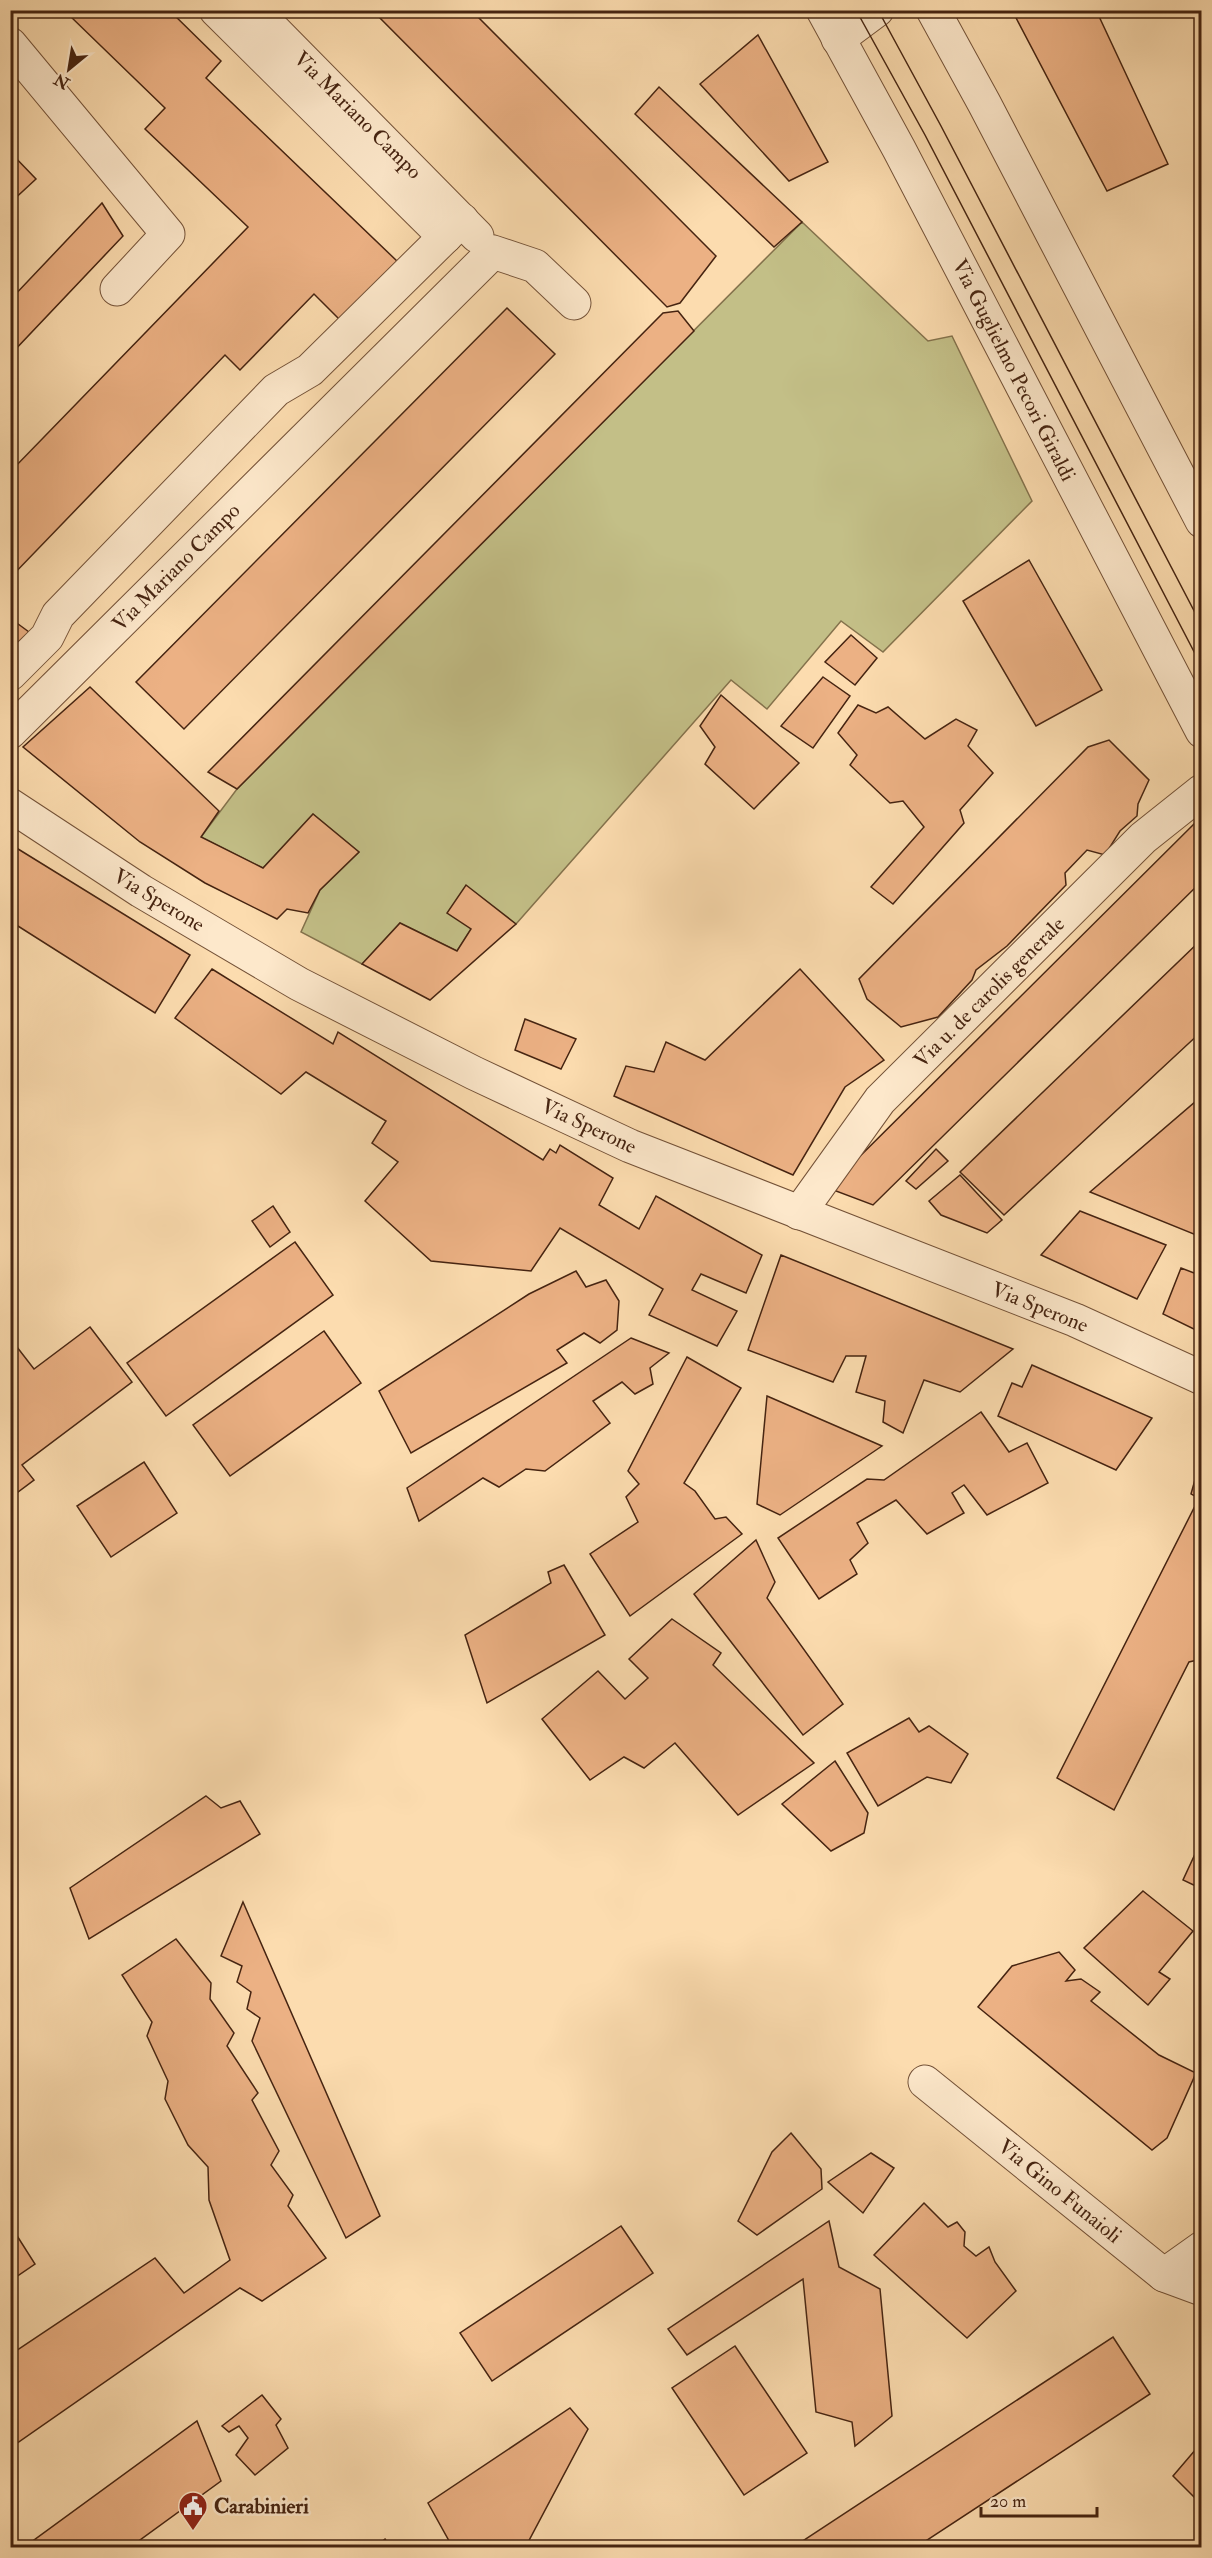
<svg xmlns="http://www.w3.org/2000/svg" width="1212" height="2558" viewBox="0 0 1212 2558" font-family="'IM FELL Double Pica',serif">
  <style>
    .green { fill: #c3bf87; stroke: #84724c; stroke-width: 1.5 }
    .building { fill: #ecb184; stroke: #462411; stroke-width: 1.5 }
    .lines { fill: none; stroke-linecap: round; stroke-linejoin: round }
    .minor-casing { stroke: #745238; stroke-width: 35 }
    .minor { stroke: #fde8cb; stroke-width: 33 }
    .tram { stroke: #462411; stroke-width: 1.5 }
    .labels { text-anchor: middle; stroke-width: 5; stroke-linejoin: round; paint-order: stroke }
    .street-label { font-size: 21px; fill: #462411; stroke: #fde8cb }
    .poi-label { font-size: 21px; font-weight: bold; fill: #462411; stroke: #fde8cb; text-anchor: start }
  </style>
  <rect width="100%" height="100%" fill="#fcdcaf"/>
  <filter id="stains"><feTurbulence type="fractalNoise" baseFrequency=".00333" numOctaves="4"/><feColorMatrix values="0 0 0 0 .2 0 0 0 0 .09 0 0 0 0 .02 0 0 0 .5 -.17"/></filter>
  <radialGradient id="worn" r=".72"><stop offset=".6" stop-color="#630" stop-opacity="0"/><stop offset="1" stop-color="#630" stop-opacity=".3"/></radialGradient>
  <polygon class="green" points="802,222 928,341 952,336 1032,501 883,652 841,621 767,709 731,680 516,924 471,929 457,951 400,923 362,964 301,932 320,890 359,852 313,814 263,868 201,837 237,789"/>
  <g class="building">
    <polygon points="75,10 169,10 221,61 206,78 398,262 341,321 314,294 240,370 225,355 10,578 10,472 248,227 145,129 165,108 70,16"/>
    <polygon points="372,10 471,10 716,256 680,303 667,307"/>
    <polygon points="1015,10 1096,10 1168,164 1107,191 1014,14"/>
    <polygon points="758,35 828,162 789,181 700,84"/>
    <polygon points="659,87 802,222 774,247 635,114"/>
    <polygon points="10,152 36,179 10,203"/>
    <polygon points="102,203 123,236 10,355 10,300"/>
    <polygon points="507,308 555,354 184,729 136,682"/>
    <polygon points="678,311 694,331 237,789 208,772 663,313"/>
    <polygon points="1029,560 1102,690 1036,726 963,601"/>
    <polygon points="10,618 29,632 10,650"/>
    <polygon points="851,635 877,658 855,685 825,662"/>
    <polygon points="823,677 850,696 813,748 781,726"/>
    <polygon points="90,687 219,811 201,837 263,868 313,814 359,852 320,890 308,913 287,909 277,919 205,883 140,842 23,747"/>
    <polygon points="721,695 799,763 754,809 705,764 715,747 700,726"/>
    <polygon points="858,705 876,713 888,707 925,739 956,719 977,730 968,746 993,773 960,810 964,823 893,904 871,887 924,827 903,801 890,803 850,765 857,755 838,733"/>
    <polygon points="1109,740 1149,780 1138,804 1137,816 1120,831 1105,855 1087,850 1065,873 1066,885 1007,946 976,970 972,980 938,1017 901,1027 867,999 859,979 1088,747"/>
    <polygon points="1202,816 1202,881 873,1205 828,1188"/>
    <polygon points="10,844 190,955 155,1013 10,921"/>
    <polygon points="466,885 516,924 430,1000 362,964 400,923 457,951 471,929 447,913"/>
    <polygon points="1202,939 1202,1031 1004,1215 960,1172"/>
    <polygon points="212,969 333,1044 338,1032 543,1160 550,1149 556,1153 560,1145 613,1178 599,1205 639,1229 656,1196 762,1255 746,1293 701,1274 692,1290 737,1311 717,1346 649,1315 663,1289 560,1228 531,1271 431,1261 365,1201 398,1162 372,1143 386,1121 306,1072 281,1094 175,1018"/>
    <polygon points="800,969 884,1060 845,1087 793,1175 614,1096 626,1066 654,1072 666,1042 705,1060"/>
    <polygon points="525,1019 576,1039 561,1069 515,1050"/>
    <polygon points="1202,1096 1202,1248 1194,1234 1090,1192"/>
    <polygon points="936,1149 948,1161 916,1189 906,1181"/>
    <polygon points="960,1175 1002,1220 987,1233 941,1215 929,1201"/>
    <polygon points="273,1206 290,1232 270,1247 252,1221"/>
    <polygon points="1080,1211 1166,1245 1137,1299 1041,1255"/>
    <polygon points="295,1242 333,1295 166,1416 127,1363"/>
    <polygon points="781,1255 1013,1349 960,1392 924,1380 903,1433 883,1422 885,1401 856,1392 866,1356 846,1356 833,1382 748,1350"/>
    <polygon points="1181,1268 1202,1276 1202,1333 1163,1314"/>
    <polygon points="576,1271 586,1287 606,1280 619,1301 617,1330 600,1343 584,1333 557,1350 567,1363 411,1453 379,1391 529,1294"/>
    <polygon points="90,1327 132,1382 22,1465 34,1480 10,1498 10,1338 34,1369"/>
    <polygon points="324,1331 361,1383 230,1476 193,1425"/>
    <polygon points="631,1338 669,1353 650,1368 653,1384 635,1394 622,1382 593,1401 610,1423 545,1471 526,1469 499,1487 483,1478 419,1521 407,1488"/>
    <polygon points="687,1357 741,1388 684,1483 695,1491 715,1519 726,1517 742,1534 630,1616 590,1554 638,1522 626,1497 639,1484 628,1471"/>
    <polygon points="1032,1365 1152,1418 1116,1470 998,1416 1012,1383 1022,1387"/>
    <polygon points="767,1396 882,1446 780,1515 757,1504"/>
    <polygon points="981,1412 1009,1452 1027,1443 1048,1483 987,1515 964,1485 952,1493 964,1513 927,1534 896,1500 857,1523 868,1543 850,1560 857,1574 819,1599 778,1538 867,1479 884,1480"/>
    <polygon points="1202,1455 1202,1500 1191,1494"/>
    <polygon points="144,1462 177,1513 111,1557 77,1506"/>
    <polygon points="1194,1508 1202,1514 1202,1659 1189,1662 1114,1810 1057,1778"/>
    <polygon points="756,1540 775,1582 767,1598 843,1704 803,1735 694,1594"/>
    <polygon points="564,1565 605,1635 487,1703 465,1635 551,1583 548,1572"/>
    <polygon points="672,1619 721,1653 713,1665 814,1763 738,1815 675,1743 644,1768 624,1757 590,1780 542,1719 598,1671 625,1699 648,1678 629,1659"/>
    <polygon points="909,1718 919,1732 929,1726 968,1754 951,1783 927,1777 878,1806 847,1753"/>
    <polygon points="835,1761 868,1813 864,1833 831,1851 782,1804"/>
    <polygon points="206,1796 221,1808 240,1801 260,1834 89,1939 70,1888"/>
    <polygon points="1202,1839 1202,1889 1183,1880"/>
    <polygon points="1143,1891 1193,1931 1159,1972 1170,1979 1148,2005 1084,1948"/>
    <polygon points="243,1902 380,2216 346,2238 252,2041 260,2018 247,2009 251,1992 237,1982 242,1966 221,1956"/>
    <polygon points="176,1939 211,1983 210,1999 234,2033 227,2046 258,2093 252,2100 279,2151 271,2165 293,2195 288,2206 326,2258 262,2301 240,2288 10,2448 10,2355 155,2258 184,2293 230,2260 209,2200 208,2167 188,2145 165,2099 168,2081 147,2036 152,2022 122,1975"/>
    <polygon points="1059,1952 1075,1970 1066,1981 1081,1979 1100,1992 1091,2001 1159,2055 1196,2073 1167,2138 1152,2150 978,2007 1012,1966"/>
    <polygon points="791,2133 821,2169 822,2189 757,2235 738,2221 772,2152"/>
    <polygon points="871,2153 894,2168 863,2213 828,2182"/>
    <polygon points="924,2203 948,2227 957,2222 965,2232 964,2246 976,2256 989,2247 995,2262 1016,2291 967,2338 874,2255"/>
    <polygon points="829,2221 839,2267 880,2289 892,2416 855,2446 852,2422 816,2412 803,2279 687,2355 668,2329"/>
    <polygon points="621,2226 653,2273 492,2381 460,2333"/>
    <polygon points="14,2231 35,2264 10,2281 10,2234"/>
    <polygon points="1113,2337 1150,2394 915,2548 792,2548"/>
    <polygon points="735,2346 807,2453 744,2495 672,2388"/>
    <polygon points="262,2395 281,2419 276,2425 288,2448 255,2475 236,2455 248,2438 239,2426 229,2432 222,2426"/>
    <polygon points="570,2408 588,2429 525,2548 453,2548 428,2503"/>
    <polygon points="197,2421 221,2481 129,2548 23,2548"/>
    <polygon points="1202,2442 1202,2505 1173,2476"/>
    <polygon points="385,2539 391,2548 374,2548"/>
  </g>
  <g class="lines">
    <g class="minor-casing">
      <g id="minor">
        <polyline points="216,10 445,237"/>
        <polyline points="254,10 477,236"/>
        <polyline points="823,10 899,149 1202,731"/>
        <polyline points="933,10 984,103 1202,521"/>
        <polyline points="838,39 877,10"/>
        <polyline points="10,44 168,234 117,289"/>
        <polyline points="10,674 47,637 58,615 276,390 310,370 462,220"/>
        <polyline points="10,732 493,252 535,266 574,303"/>
        <polyline points="10,805 141,891 299,984 474,1073 630,1146 1075,1320 1202,1378"/>
        <polyline points="799,1213 880,1100 1143,838 1202,791"/>
        <polyline points="925,2082 1164,2275 1202,2289"/>
        <polyline points="1164,2275 1202,2248"/>
      </g>
    </g>
    <use href="#minor" class="minor"/>
    <g class="tram">
      <polyline points="856,10 925,135 1202,667"/>
      <polyline points="878,10 941,126 1202,626"/>
    </g>
  </g>
  <defs>
    <g id="civic-pin" transform="scale(1.5)"><path d="M0 17L-7.5 6A9.5 9.5 0 1 1 7.5 6Z" fill="#8f2418" stroke="#fde8cb"/><path d="M-.6-6.5H3V-4.5H.6V-3L4-1V1h2V6H-6V1h2V-1L-.6-3ZM-1.2 2.5V6h2.4V2.5Z" fill="#fff"/></g>
  </defs>
  <g fill-rule="evenodd">
    <use href="#civic-pin" x="193" y="2506"/>
  </g>
  <g class="labels">
    <g class="street-label">
      <text transform="translate(358 115) rotate(45)" y="7">Via Mariano Campo</text>
      <text transform="translate(1014 370) rotate(63)" y="7">Via Guglielmo Pecori Giraldi</text>
      <text transform="translate(176 567) rotate(-45)" y="7">Via Mariano Campo</text>
      <text transform="translate(159 900) rotate(31)" y="7">Via Sperone</text>
      <text transform="translate(989 992) rotate(-45)" y="7">Via u. de carolis generale</text>
      <text transform="translate(589 1126) rotate(25)" y="7">Via Sperone</text>
      <text transform="translate(1040 1307) rotate(22)" y="7">Via Sperone</text>
      <text transform="translate(1060 2191) rotate(39)" y="7">Via Gino Funaioli</text>
    </g>
    <g class="poi-label">
      <text x="214" y="2513">Carabinieri</text>
    </g>
  </g>
  <rect width="1212" height="2558" fill="none" stroke="#fcdcaf" stroke-width="36"/>
  <rect x="12" y="12" width="1188" height="2534" fill="none" stroke="#462411" stroke-width="3"/>
  <rect x="18" y="18" width="1176" height="2522" fill="none" stroke="#462411" stroke-width="1.5"/>
  <g transform="translate(69 69) rotate(210)" stroke="#fde8cb" stroke-width="4.5" paint-order="stroke">
  <path d="M0-4.5L10 22L0 15L-10 22Z" fill="#462411"/>
  <text y="-9" font-size="16" font-weight="bold" text-anchor="middle" fill="#462411">N</text>
  </g>
  <path d="M981 2507v9h116v-9" fill="none" stroke="#462411" stroke-width="3"/>
  <text x="990" y="2507" font-size="18" fill="#462411" stroke="#fde8cb" stroke-width="4.5" paint-order="stroke">20 m</text>
  <rect width="100%" height="100%" filter="url(#stains)"/>
  <rect width="100%" height="100%" fill="url(#worn)"/>
</svg>
